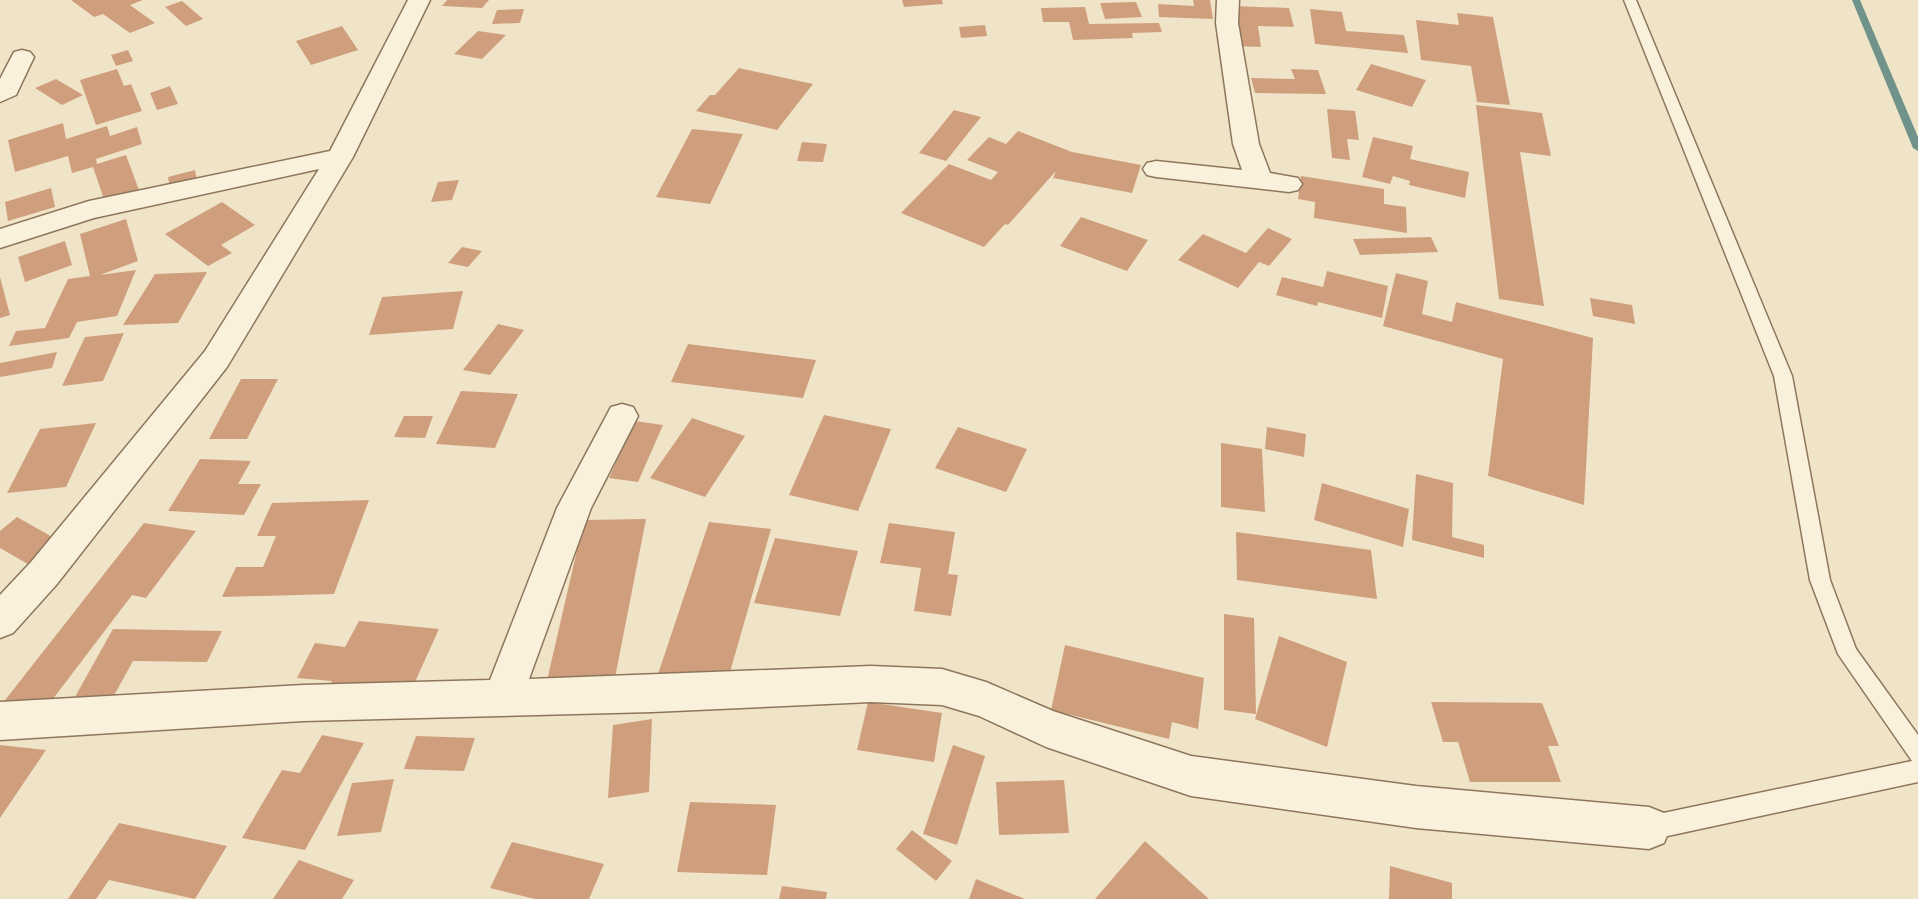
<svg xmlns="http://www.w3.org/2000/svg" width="1918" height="899" viewBox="0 0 1918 899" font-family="'Source Serif 4',serif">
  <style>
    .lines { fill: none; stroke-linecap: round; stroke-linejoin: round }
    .stream { fill: #6f938a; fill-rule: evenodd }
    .building { fill: #cf9f7d }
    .lane-casing { stroke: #8d765c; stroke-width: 3 }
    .street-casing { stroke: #8d765c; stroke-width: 3 }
    .lane { fill: #faf1dc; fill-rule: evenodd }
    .street { fill: #faf1dc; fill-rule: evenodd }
  </style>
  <rect width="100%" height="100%" fill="#f0e4c8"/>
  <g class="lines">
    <polygon class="stream" points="1852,0 1860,0 1918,137 1918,151 1913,148"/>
  </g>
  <g class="building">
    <polygon points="71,0 143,0 130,5 155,23 130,33 103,14 94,17"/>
    <polygon points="447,0 489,0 482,8 442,6"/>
    <polygon points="902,0 942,0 943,4 904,7"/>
    <polygon points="1193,0 1210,0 1213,19 1159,17 1158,4 1194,6"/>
    <polygon points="182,1 203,19 186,26 165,7"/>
    <polygon points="1136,2 1142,17 1105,19 1100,3"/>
    <polygon points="1232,6 1289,8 1294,27 1258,26 1261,47 1232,46"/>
    <polygon points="1085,7 1089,24 1159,23 1162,32 1132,33 1133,38 1073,40 1069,22 1043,22 1041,8"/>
    <polygon points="524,9 520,23 492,24 497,10"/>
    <polygon points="1310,9 1342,12 1346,31 1404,35 1408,53 1315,44"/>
    <polygon points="1457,13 1493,17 1510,105 1477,102 1471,66 1421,60 1416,20 1459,25"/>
    <polygon points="985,25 987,36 961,38 959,27"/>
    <polygon points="342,26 358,50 311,65 296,41"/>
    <polygon points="478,31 506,35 482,59 454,54"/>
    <polygon points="128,50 133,61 116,66 111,55"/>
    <polygon points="1371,64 1426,80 1412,107 1356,90"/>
    <polygon points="739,68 813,84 777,130 696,111 710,95 715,95"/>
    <polygon points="117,69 124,86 131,84 142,111 96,125 80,80"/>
    <polygon points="1291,69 1318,70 1326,94 1255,93 1251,78 1295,79"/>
    <polygon points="56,79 83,95 62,105 35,88"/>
    <polygon points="170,86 178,104 157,110 150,93"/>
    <polygon points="1476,105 1542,113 1551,156 1520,152 1544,306 1499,299"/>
    <polygon points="1327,109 1355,111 1359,140 1347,139 1350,160 1332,158"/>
    <polygon points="954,110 981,117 946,161 919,153"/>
    <polygon points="63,123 66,139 107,126 110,136 137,127 142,144 96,159 97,164 126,155 139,190 105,202 93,167 72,173 68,156 15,172 8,140"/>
    <polygon points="692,129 743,134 710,204 656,197"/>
    <polygon points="1018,131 1072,152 1141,165 1132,193 1053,178 1056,171 1008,225 1005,224 984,247 901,213 949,164 991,180 998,172 967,160 989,137 1006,144"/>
    <polygon points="1373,137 1413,146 1410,159 1469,172 1465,198 1409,185 1410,181 1393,176 1390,184 1362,177"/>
    <polygon points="802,142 827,144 823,162 797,161"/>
    <polygon points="195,170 197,180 170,188 168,177"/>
    <polygon points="1301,176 1384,189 1384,204 1406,207 1407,233 1314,218 1315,202 1298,199"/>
    <polygon points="459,180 452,200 431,202 438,182"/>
    <polygon points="51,188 55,207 8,221 5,202"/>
    <polygon points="222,202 255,225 221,245 232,253 208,266 165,234"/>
    <polygon points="1081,217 1148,240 1127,271 1060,246"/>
    <polygon points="126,219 138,261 100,275 136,270 117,316 77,322 69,338 9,346 16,331 45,328 68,279 90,276 80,234"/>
    <polygon points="1268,228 1292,239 1269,266 1259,262 1238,288 1178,260 1203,234 1246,253"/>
    <polygon points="1431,237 1438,252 1360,255 1353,239"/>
    <polygon points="65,241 72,265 25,282 18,257"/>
    <polygon points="462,247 482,251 468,267 448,263"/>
    <polygon points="1327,271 1388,286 1382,318 1318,302 1317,306 1276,295 1282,277 1323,287"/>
    <polygon points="207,272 178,323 123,325 155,274"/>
    <polygon points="1396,273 1428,281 1422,314 1452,322 1456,302 1593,338 1584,505 1488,476 1503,359 1383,326"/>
    <polygon points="0,277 10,315 0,318"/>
    <polygon points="463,291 453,329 369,335 382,297"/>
    <polygon points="1590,298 1632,305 1635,324 1593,316"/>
    <polygon points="498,324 524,330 490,375 463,370"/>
    <polygon points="124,333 103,381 62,386 85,337"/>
    <polygon points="688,344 816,360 803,398 671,382"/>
    <polygon points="57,352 52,368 0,377 0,363"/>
    <polygon points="241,379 278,379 247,439 209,439"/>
    <polygon points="461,391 518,394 495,448 436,444"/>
    <polygon points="824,415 891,429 858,511 789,495"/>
    <polygon points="404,416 433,416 425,438 394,437"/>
    <polygon points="692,418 745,436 705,497 650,478"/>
    <polygon points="635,421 663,425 638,482 609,478"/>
    <polygon points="96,423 66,487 7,493 40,429"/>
    <polygon points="958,427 1027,449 1006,492 935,468"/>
    <polygon points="1267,427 1306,434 1304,457 1265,449"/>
    <polygon points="1221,443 1262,449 1265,512 1221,507"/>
    <polygon points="200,459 251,461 238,484 261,484 244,515 168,511"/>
    <polygon points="1416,474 1453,483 1452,537 1484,545 1484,558 1412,540"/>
    <polygon points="1322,483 1409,509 1403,547 1314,520"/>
    <polygon points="369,500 334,594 222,597 236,567 263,567 276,536 257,536 272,503"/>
    <polygon points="17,517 63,543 33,567 0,548 0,531"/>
    <polygon points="646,519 613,688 545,689 584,520"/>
    <polygon points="709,522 771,529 726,686 657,677"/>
    <polygon points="144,523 196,531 146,598 132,595 43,712 2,704"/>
    <polygon points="889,523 955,532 948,574 958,575 951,616 914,611 921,568 880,563"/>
    <polygon points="1236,532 1371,550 1377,599 1237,580"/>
    <polygon points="775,538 858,551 840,616 754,603"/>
    <polygon points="1224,614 1254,618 1256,714 1224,710"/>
    <polygon points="359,621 439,629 409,695 329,686 332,681 297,678 315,643 345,647"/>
    <polygon points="113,629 222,631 207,662 133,661 105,712 67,711"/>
    <polygon points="1279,636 1347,662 1327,747 1255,719"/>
    <polygon points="1065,645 1204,678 1198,729 1172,722 1169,739 1051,710"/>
    <polygon points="868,702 942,713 934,762 857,750"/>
    <polygon points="1431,702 1542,703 1559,746 1548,746 1561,782 1470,782 1458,742 1443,742"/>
    <polygon points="652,719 649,792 608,798 613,725"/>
    <polygon points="322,735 364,743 305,850 242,838 282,770 300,773"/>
    <polygon points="416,736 475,738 464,771 404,769"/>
    <polygon points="0,745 46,750 0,818"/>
    <polygon points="953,745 985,756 957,845 923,834"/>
    <polygon points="394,779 381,832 337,836 352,783"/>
    <polygon points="1064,780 1069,833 999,835 996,782"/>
    <polygon points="690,802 776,805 767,875 677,872"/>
    <polygon points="119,823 227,846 195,899 109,880 96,899 68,899"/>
    <polygon points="912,830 952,861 936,881 896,849"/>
    <polygon points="1145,841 1209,899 1095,899"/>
    <polygon points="512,842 604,864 589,899 535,899 490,888"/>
    <polygon points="299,860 354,880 342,899 273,899"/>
    <polygon points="1390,866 1452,883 1452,899 1389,899"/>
    <polygon points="976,879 1025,899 969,899"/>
    <polygon points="782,886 827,892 826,899 779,899"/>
  </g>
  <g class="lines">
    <g class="lane-casing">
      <polygon id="lane" points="1624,0 1636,0 1792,376 1830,580 1856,649 1918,735 1918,782 1649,840 1641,836 1637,828 1641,820 1649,816 1912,761 1838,654 1810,580 1774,376"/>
    </g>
    <g class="street-casing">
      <g id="street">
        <polygon points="408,0 430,0 353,157 227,367 57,584 13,633 0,638 0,595 31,562 205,351 319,169 94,218 0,248 0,229 89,201 330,151"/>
        <polygon points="1217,0 1239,0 1238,23 1259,144 1270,173 1298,178 1302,184 1298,190 1289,192 1156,177 1147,175 1143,169 1147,163 1156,161 1242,170 1233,144 1216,23"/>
        <polygon points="22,50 30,52 34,57 16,95 0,102 0,79 14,52"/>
        <polygon points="622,404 633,407 638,416 591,508 529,679 871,666 942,669 986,682 1053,711 1191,756 1416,786 1649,807 1664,813 1670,828 1664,843 1649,849 1416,828 1191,796 1046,747 979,716 942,705 871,702 652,712 303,721 0,740 0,702 303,685 490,680 557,508 611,407"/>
      </g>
    </g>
    <use href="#lane" class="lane"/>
    <use href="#street" class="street"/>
  </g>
</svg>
